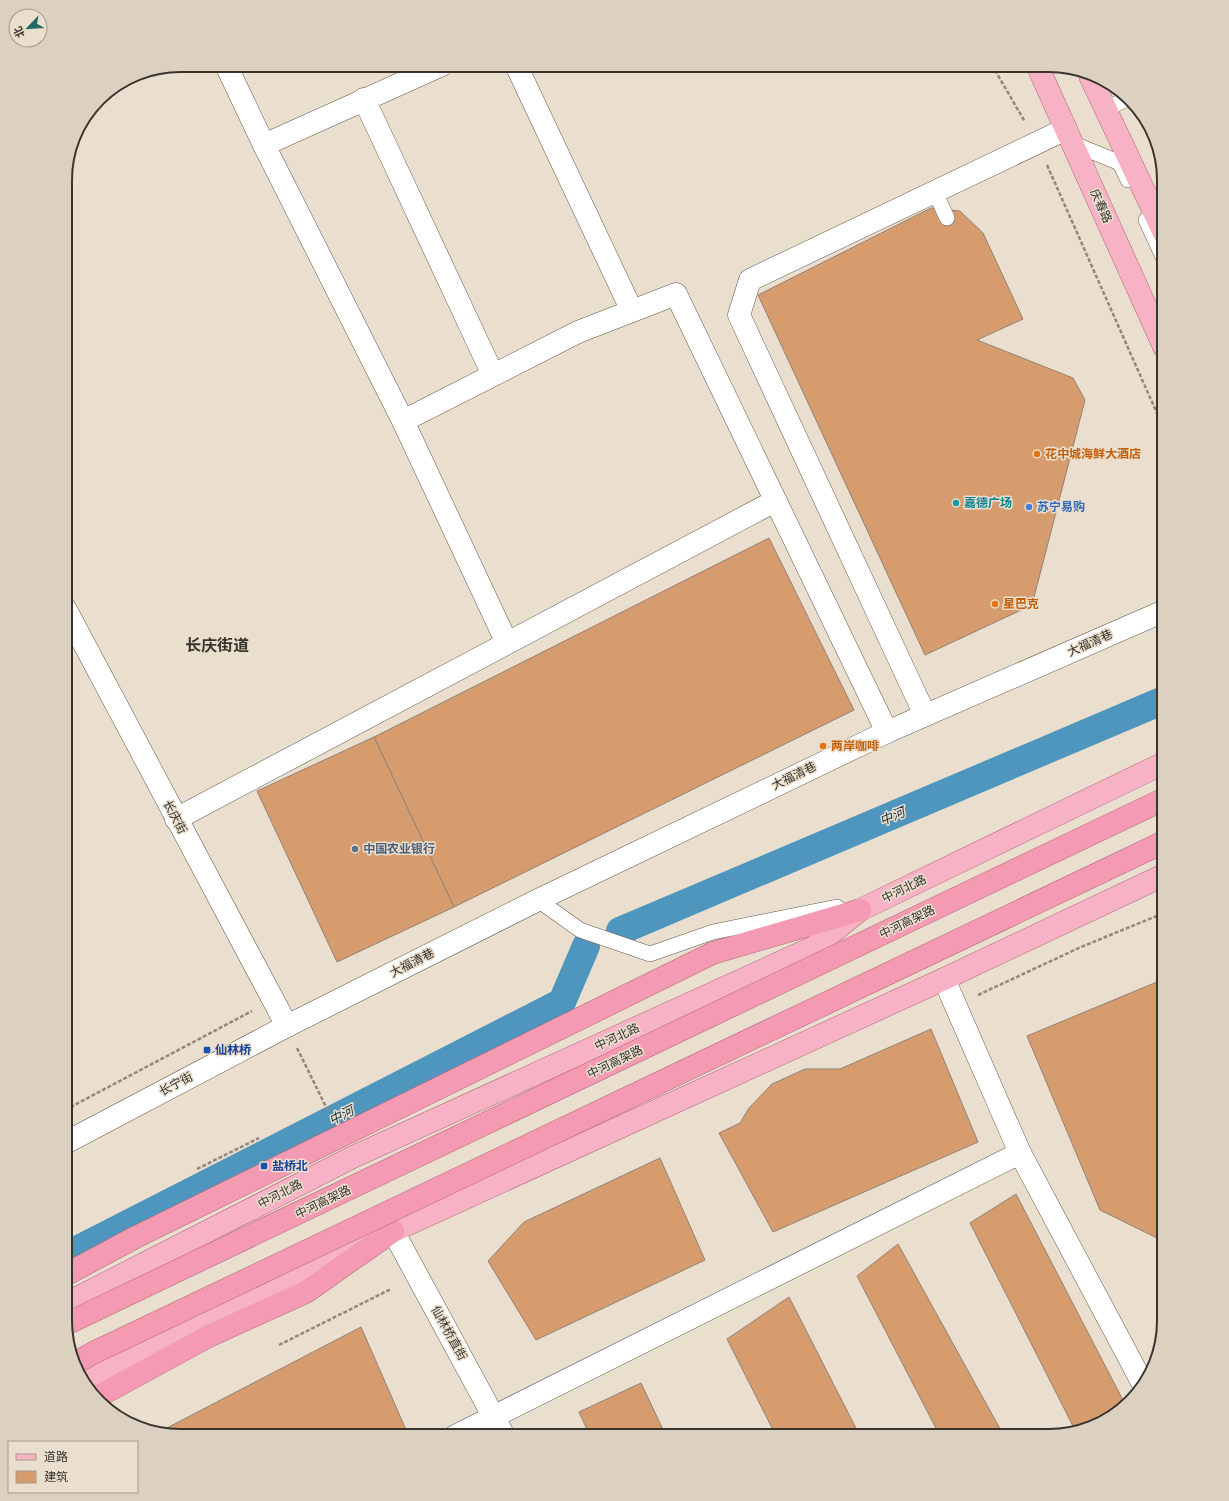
<svg xmlns="http://www.w3.org/2000/svg" width="1229" height="1501" viewBox="0 0 1229 1501" font-family="Barlow,'Noto Sans SC',sans-serif">
  <style>
    .lines { fill: none; stroke-linecap: round; stroke-linejoin: round }
    .canal { stroke: #4e96bd; stroke-width: 28 }
    .building { fill: #d69c6e; stroke: #918277 }
    .service-casing { stroke: #635a4c; stroke-width: 16 }
    .minor-casing { stroke: #635a4c; stroke-width: 23 }
    .primary-casing { stroke: #b16577; stroke-width: 23 }
    .trunk-casing { stroke: #b16577; stroke-width: 23 }
    .path { stroke: #90887c; stroke-width: 2.5; stroke-dasharray: 4 2; stroke-linecap: butt }
    .service { stroke: #fff; stroke-width: 15 }
    .minor { stroke: #fff; stroke-width: 22 }
    .primary { stroke: #f7b3c5; stroke-width: 22 }
    .trunk { stroke: #f49ab2; stroke-width: 22 }
    .trunk-bridge-casing { stroke: #b16577; stroke-width: 23; stroke-linecap: butt }
    .trunk-bridge { stroke: #f49ab2; stroke-width: 22 }
    .food-dot { fill: #e8710a; stroke: #eadfce; stroke-width: 1.5 }
    .culture-dot { fill: #0f9aa8; stroke: #eadfce; stroke-width: 1.5 }
    .shop-dot { fill: #3f7fe0; stroke: #eadfce; stroke-width: 1.5 }
    .service-dot { fill: #5c6f8a; stroke: #eadfce; stroke-width: 1.5 }
    .transit-dot { fill: #1a4fb4; stroke: #eadfce; stroke-width: 1.5 }
    .labels { text-anchor: middle; stroke-width: 3; stroke-linejoin: round; paint-order: stroke }
    .street-label { font-size: 12px; fill: #38342d; stroke: #eadfce }
    .food-label { font-size: 12px; font-weight: bold; fill: #c56008; stroke: #eadfce; text-anchor: start }
    .culture-label { font-size: 12px; font-weight: bold; fill: #0d838f; stroke: #eadfce; text-anchor: start }
    .shop-label { font-size: 12px; font-weight: bold; fill: #366cbe; stroke: #eadfce; text-anchor: start }
    .service-label { font-size: 12px; font-weight: bold; fill: #4e5e75; stroke: #eadfce; text-anchor: start }
    .transit-label { font-size: 12px; font-weight: bold; fill: #164399; stroke: #eadfce; text-anchor: start }
    .water-label { font-size: 13px; font-style: italic; fill: #113243; stroke: #eadfce }
    .district-label { font-size: 16px; font-weight: bold; fill: #38342d; stroke: #eadfce }
    .rim { fill: none; stroke: #38342d; stroke-width: 2 }
  </style>
  <rect width="100%" height="100%" fill="#eadfce"/>
  <g class="lines">
    <g class="canal">
      <polyline points="620,931 1164,700"/>
      <polyline points="65,1256 562,1002 586,946"/>
    </g>
  </g>
  <g class="building">
    <polygon points="931,208 960,211 983,233 1023,319 977,340 1073,378 1085,400 1032,605 925,655 758,295"/>
    <polygon points="769,538 854,710 454,907 374,737"/>
    <polygon points="374,737 454,907 337,962 257,791"/>
    <polygon points="1164,979 1164,1237 1159,1239 1100,1210 1027,1036"/>
    <polygon points="931,1029 978,1142 773,1232 719,1133 740,1123 749,1108 772,1084 805,1069 840,1069"/>
    <polygon points="660,1158 705,1260 536,1340 488,1261 524,1222"/>
    <polygon points="1016,1194 1125,1404 1113,1416 1074,1428 970,1223"/>
    <polygon points="898,1244 1004,1436 940,1436 857,1276"/>
    <polygon points="789,1297 860,1436 776,1436 727,1339"/>
    <polygon points="361,1327 407,1432 399,1436 180,1436 161,1431"/>
    <polygon points="641,1383 666,1436 590,1436 579,1412"/>
  </g>
  <g class="lines">
    <g class="service-casing">
      <g id="service">
        <polyline points="1105,110 1126,99"/>
        <polyline points="1074,144 1120,163 1128,180"/>
        <polyline points="935,192 947,218"/>
        <polyline points="1146,220 1164,259"/>
        <polyline points="538,900 580,930 650,954 713,932 837,907"/>
      </g>
    </g>
    <g class="minor-casing">
      <g id="minor">
        <polyline points="226,65 264,145 403,421 507,643"/>
        <polyline points="516,65 632,311"/>
        <polyline points="364,99 493,375"/>
        <polyline points="264,145 442,65"/>
        <polyline points="403,421 578,332 676,294 887,732"/>
        <polyline points="65,608 287,1026"/>
        <polyline points="925,715 739,315 750,280 1066,129"/>
        <polyline points="176,819 775,501"/>
        <polyline points="944,979 1020,1153 1143,1384"/>
        <polyline points="65,1143 287,1026 538,900 887,732 1164,611"/>
        <polyline points="393,1231 504,1436"/>
        <polyline points="455,1436 1020,1153"/>
      </g>
    </g>
    <g class="primary-casing">
      <g id="primary">
        <polyline points="1037,65 1164,347"/>
        <polyline points="1090,76 1164,233"/>
        <polyline points="65,1304 353,1157 814,947 860,910 1164,763"/>
        <polyline points="83,1381 201,1319 944,979 1164,875"/>
      </g>
    </g>
    <g class="trunk-casing">
      <g id="trunk">
        <polyline points="713,953 860,910"/>
        <polyline points="97,1397 209,1336 306,1292 393,1231"/>
      </g>
    </g>
    <g class="path">
      <polyline points="992,65 1025,122"/>
      <polyline points="1141,115 1151,136"/>
      <polyline points="1047,165 1164,429"/>
      <polyline points="978,995 1081,947 1164,913"/>
      <polyline points="297,1048 329,1113"/>
      <polyline points="65,1110 252,1011"/>
      <polyline points="197,1169 259,1138"/>
      <polyline points="279,1345 391,1289"/>
    </g>
    <use href="#service" class="service"/>
    <use href="#minor" class="minor"/>
    <use href="#primary" class="primary"/>
    <use href="#trunk" class="trunk"/>
    <g class="trunk-bridge-casing">
      <g id="trunk-bridge">
        <polyline points="65,1275 136,1237 713,953"/>
        <polyline points="66,1324 1164,799"/>
        <polyline points="77,1362 93,1353 1164,842"/>
      </g>
    </g>
    <use href="#trunk-bridge" class="trunk-bridge"/>
  </g>
  <g class="food-dot">
    <circle cx="1037" cy="454" r="4"/>
    <circle cx="995" cy="604" r="4"/>
    <circle cx="823" cy="746" r="4"/>
  </g>
  <circle class="culture-dot" cx="956" cy="503" r="4"/>
  <circle class="shop-dot" cx="1029" cy="507" r="4"/>
  <circle class="service-dot" cx="355" cy="849" r="4"/>
  <g class="transit-dot">
    <rect x="203" y="1046" width="8" height="8" rx="2"/>
    <rect x="260" y="1162" width="8" height="8" rx="2"/>
  </g>
  <g class="labels">
    <g class="street-label">
      <text transform="translate(1101 206) rotate(66)" y="4">庆春路</text>
      <text transform="translate(1090 643) rotate(-24)" y="4">大福清巷</text>
      <text transform="translate(794 776) rotate(-26)" y="4">大福清巷</text>
      <text transform="translate(175 817) rotate(62)" y="4">长庆街</text>
      <text transform="translate(904 889) rotate(-26)" y="4">中河北路</text>
      <text transform="translate(907 922) rotate(-26)" y="4">中河高架路</text>
      <text transform="translate(412 963) rotate(-27)" y="4">大福清巷</text>
      <text transform="translate(617 1037) rotate(-25)" y="4">中河北路</text>
      <text transform="translate(615 1062) rotate(-26)" y="4">中河高架路</text>
      <text transform="translate(176 1084) rotate(-28)" y="4">长宁街</text>
      <text transform="translate(280 1194) rotate(-27)" y="4">中河北路</text>
      <text transform="translate(323 1202) rotate(-26)" y="4">中河高架路</text>
      <text transform="translate(449 1333) rotate(61)" y="4">仙林桥直街</text>
    </g>
    <g class="food-label">
      <text x="1045" y="458">花中城海鲜大酒店</text>
      <text x="1003" y="608">星巴克</text>
      <text x="831" y="750">两岸咖啡</text>
    </g>
    <g class="culture-label">
      <text x="964" y="507">嘉德广场</text>
    </g>
    <g class="shop-label">
      <text x="1037" y="511">苏宁易购</text>
    </g>
    <g class="service-label">
      <text x="363" y="853">中国农业银行</text>
    </g>
    <g class="transit-label">
      <text x="215" y="1054">仙林桥</text>
      <text x="272" y="1170">盐桥北</text>
    </g>
    <g class="water-label">
      <text transform="translate(892 816) rotate(-23)" y="5">中河</text>
      <text transform="translate(341 1115) rotate(-27)" y="5">中河</text>
    </g>
    <g class="district-label">
      <text x="217" y="651">长庆街道</text>
    </g>
  </g>
  <path d="M0 0H1229V1501H0ZM180 72H1049A108 108 0 0 1 1157 180V1321A108 108 0 0 1 1049 1429H180A108 108 0 0 1 72 1321V180A108 108 0 0 1 180 72Z" fill="#dcd1c1" fill-rule="evenodd"/>
  <path class="rim" d="M180 72H1049A108 108 0 0 1 1157 180V1321A108 108 0 0 1 1049 1429H180A108 108 0 0 1 72 1321V180A108 108 0 0 1 180 72Z"/>
  <rect x="8" y="1441" width="130" height="52" fill="#eadfce" stroke="#a39b8e"/>
  <rect x="16" y="1454" width="20" height="6" fill="#f7b3c5" stroke="#a39b8e"/>
  <text x="44" y="1461" font-size="12" fill="#38342d">道路</text>
  <rect x="16" y="1471" width="20" height="12" fill="#d69c6e" stroke="#a39b8e"/>
  <text x="44" y="1481" font-size="12" fill="#38342d">建筑</text>
  <g transform="translate(28 28) rotate(245)"><circle r="19" fill="#eadfce" stroke="#a39b8e"/>
  <path d="M0-3L7 15L0 10L-7 15Z" fill="#226b63"/>
  <text y="-6" font-size="11" font-weight="bold" text-anchor="middle" fill="#38342d">北</text>
  </g>
</svg>
